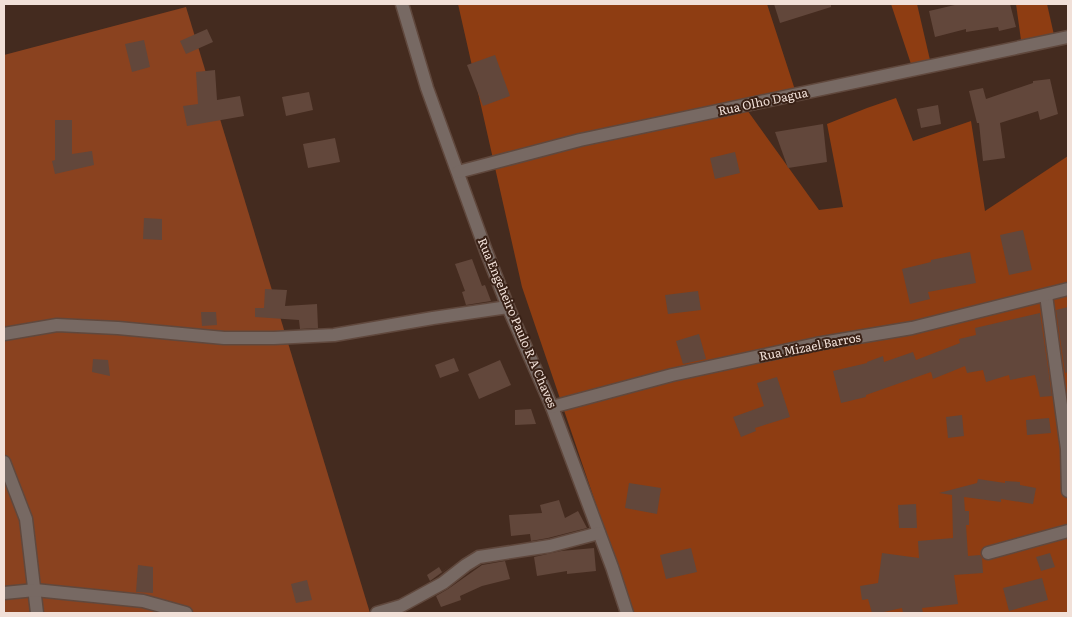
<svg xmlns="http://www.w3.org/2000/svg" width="1072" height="617" viewBox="0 0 1072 617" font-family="Literata,serif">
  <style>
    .green { fill: #8a421f }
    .forest { fill: #8e3d12 }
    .building { fill: #62473b }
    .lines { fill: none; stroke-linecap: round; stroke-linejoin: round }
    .minor-casing { stroke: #60483d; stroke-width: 15 }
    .minor { stroke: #776963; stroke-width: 12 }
    .labels { text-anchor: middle; stroke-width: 4; stroke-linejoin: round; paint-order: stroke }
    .street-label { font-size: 12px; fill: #f1e0d8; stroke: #392116 }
  </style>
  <rect width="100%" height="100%" fill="#442b1f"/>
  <polygon class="green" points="186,7 370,613 4,613 4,55"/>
  <g class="forest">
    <polygon points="458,4 767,4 795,90 742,103 819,210 843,207 827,124 867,108 896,98 913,141 971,121 985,211 1068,156 1068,613 633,613 522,287"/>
    <polygon points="891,4 917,4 930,60 911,64"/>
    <polygon points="1016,4 1047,4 1054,35 1021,40"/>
  </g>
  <g class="building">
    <polygon points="774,4 831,4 831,7 780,23"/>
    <polygon points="959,4 1010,4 1016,27 999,31 998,27 966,32 966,29 935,37 929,11"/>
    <polygon points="207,29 213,42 186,54 180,41"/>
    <polygon points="144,40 150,67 132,72 125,44"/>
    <polygon points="495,55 510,96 483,106 467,65"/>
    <polygon points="215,70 217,100 240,96 244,116 187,126 183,106 198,104 196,72"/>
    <polygon points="1050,79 1058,114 1040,120 1038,111 1000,123 1005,158 983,161 979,123 977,123 969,91 983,88 986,99 1033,83 1033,81"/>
    <polygon points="309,92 313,110 286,116 282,97"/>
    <polygon points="938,105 941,124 921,128 917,109"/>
    <polygon points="55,120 72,120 72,154 92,151 94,165 55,174 52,161 55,160"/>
    <polygon points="823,124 827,162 788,168 775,132"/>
    <polygon points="335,138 340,162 308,168 303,144"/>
    <polygon points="735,152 740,173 715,179 710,158"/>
    <polygon points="144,218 162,219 162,240 143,239"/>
    <polygon points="1023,230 1032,270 1009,275 1000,235"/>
    <polygon points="970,252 976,283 928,292 930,299 910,304 902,269 931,262 931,260"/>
    <polygon points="472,259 482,286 485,285 491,301 466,305 462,292 465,291 455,264"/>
    <polygon points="265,289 287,290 285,306 317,304 318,328 300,329 299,320 255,317 255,308 264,308"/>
    <polygon points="698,291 701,310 668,314 665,295"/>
    <polygon points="1068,307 1068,372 1065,373 1056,310"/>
    <polygon points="201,312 216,312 217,325 202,326"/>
    <polygon points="1040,313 1052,396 1040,397 1035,375 1010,380 1009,375 986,382 983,370 967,373 965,366 933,379 931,372 866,395 866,397 841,403 833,371 867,363 867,362 883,356 884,362 913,352 916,360 960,343 959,339 976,335 975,328"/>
    <polygon points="699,334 706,359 683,364 676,341"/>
    <polygon points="454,358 459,371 440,378 435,365"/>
    <polygon points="93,359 108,360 110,376 92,372"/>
    <polygon points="500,360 511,385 479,399 468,374"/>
    <polygon points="777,377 790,417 755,428 756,431 741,437 733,417 764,406 757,383"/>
    <polygon points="531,409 536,424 515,425 515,410"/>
    <polygon points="962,415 964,436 948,438 946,417"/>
    <polygon points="1049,418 1051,433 1027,435 1026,420"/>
    <polygon points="978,479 1005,483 1005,481 1020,482 1020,485 1036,488 1033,504 1001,499 1001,502 964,497 965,511 969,511 969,525 966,525 968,556 980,555 982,558 983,573 954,575 958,604 922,608 923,613 903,613 902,608 879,613 872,613 868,599 862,600 860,586 878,583 882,553 919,558 918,541 953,538 952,495 939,493 977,483"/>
    <polygon points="629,483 661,488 657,514 625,508"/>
    <polygon points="559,500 565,518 578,511 587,528 548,538 531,541 530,534 511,536 509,515 542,513 540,505"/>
    <polygon points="916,504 917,528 899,528 898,505"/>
    <polygon points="594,548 596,571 567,574 567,571 537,576 534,557 561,551"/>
    <polygon points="691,548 697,572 666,579 660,555"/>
    <polygon points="1050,553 1055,567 1041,571 1036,557"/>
    <polygon points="505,561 510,579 482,586 460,596 461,600 441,607 436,596 448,589 482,565"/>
    <polygon points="138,565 153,567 153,593 136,592"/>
    <polygon points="452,565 430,581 427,575 439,567 442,572"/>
    <polygon points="1042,578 1048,600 1009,611 1003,588"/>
    <polygon points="307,580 312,600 296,603 291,584"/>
  </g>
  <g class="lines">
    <g class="minor-casing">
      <g id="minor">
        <polyline points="402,4 427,88 486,251 508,307 552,407 612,567 627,613"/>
        <polyline points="458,172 580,140 1068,37"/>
        <polyline points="1046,295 1067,449 1068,491"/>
        <polyline points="4,334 57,325 118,328 224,338 274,338 334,335 433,318 508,307"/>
        <polyline points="552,407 672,375 816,344 912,328 1068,289"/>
        <polyline points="4,462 26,519 37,613"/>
        <polyline points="988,553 1068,531"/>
        <polyline points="4,593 35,590 143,601 186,613"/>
        <polyline points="377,613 401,606 443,583 466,565 479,557 550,546 599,533"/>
      </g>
    </g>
    <use href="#minor" class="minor"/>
  </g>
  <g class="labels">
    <g class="street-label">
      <text transform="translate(763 102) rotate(-12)" y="4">Rua Olho Dagua</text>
      <text transform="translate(517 323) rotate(67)" y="4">Rua Engeheiro Paulo R A Chaves</text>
      <text transform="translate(810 347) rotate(-11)" y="4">Rua Mizael Barros</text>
    </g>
  </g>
  <rect width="1072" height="617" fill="none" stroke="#f1e0d8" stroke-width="10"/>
</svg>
